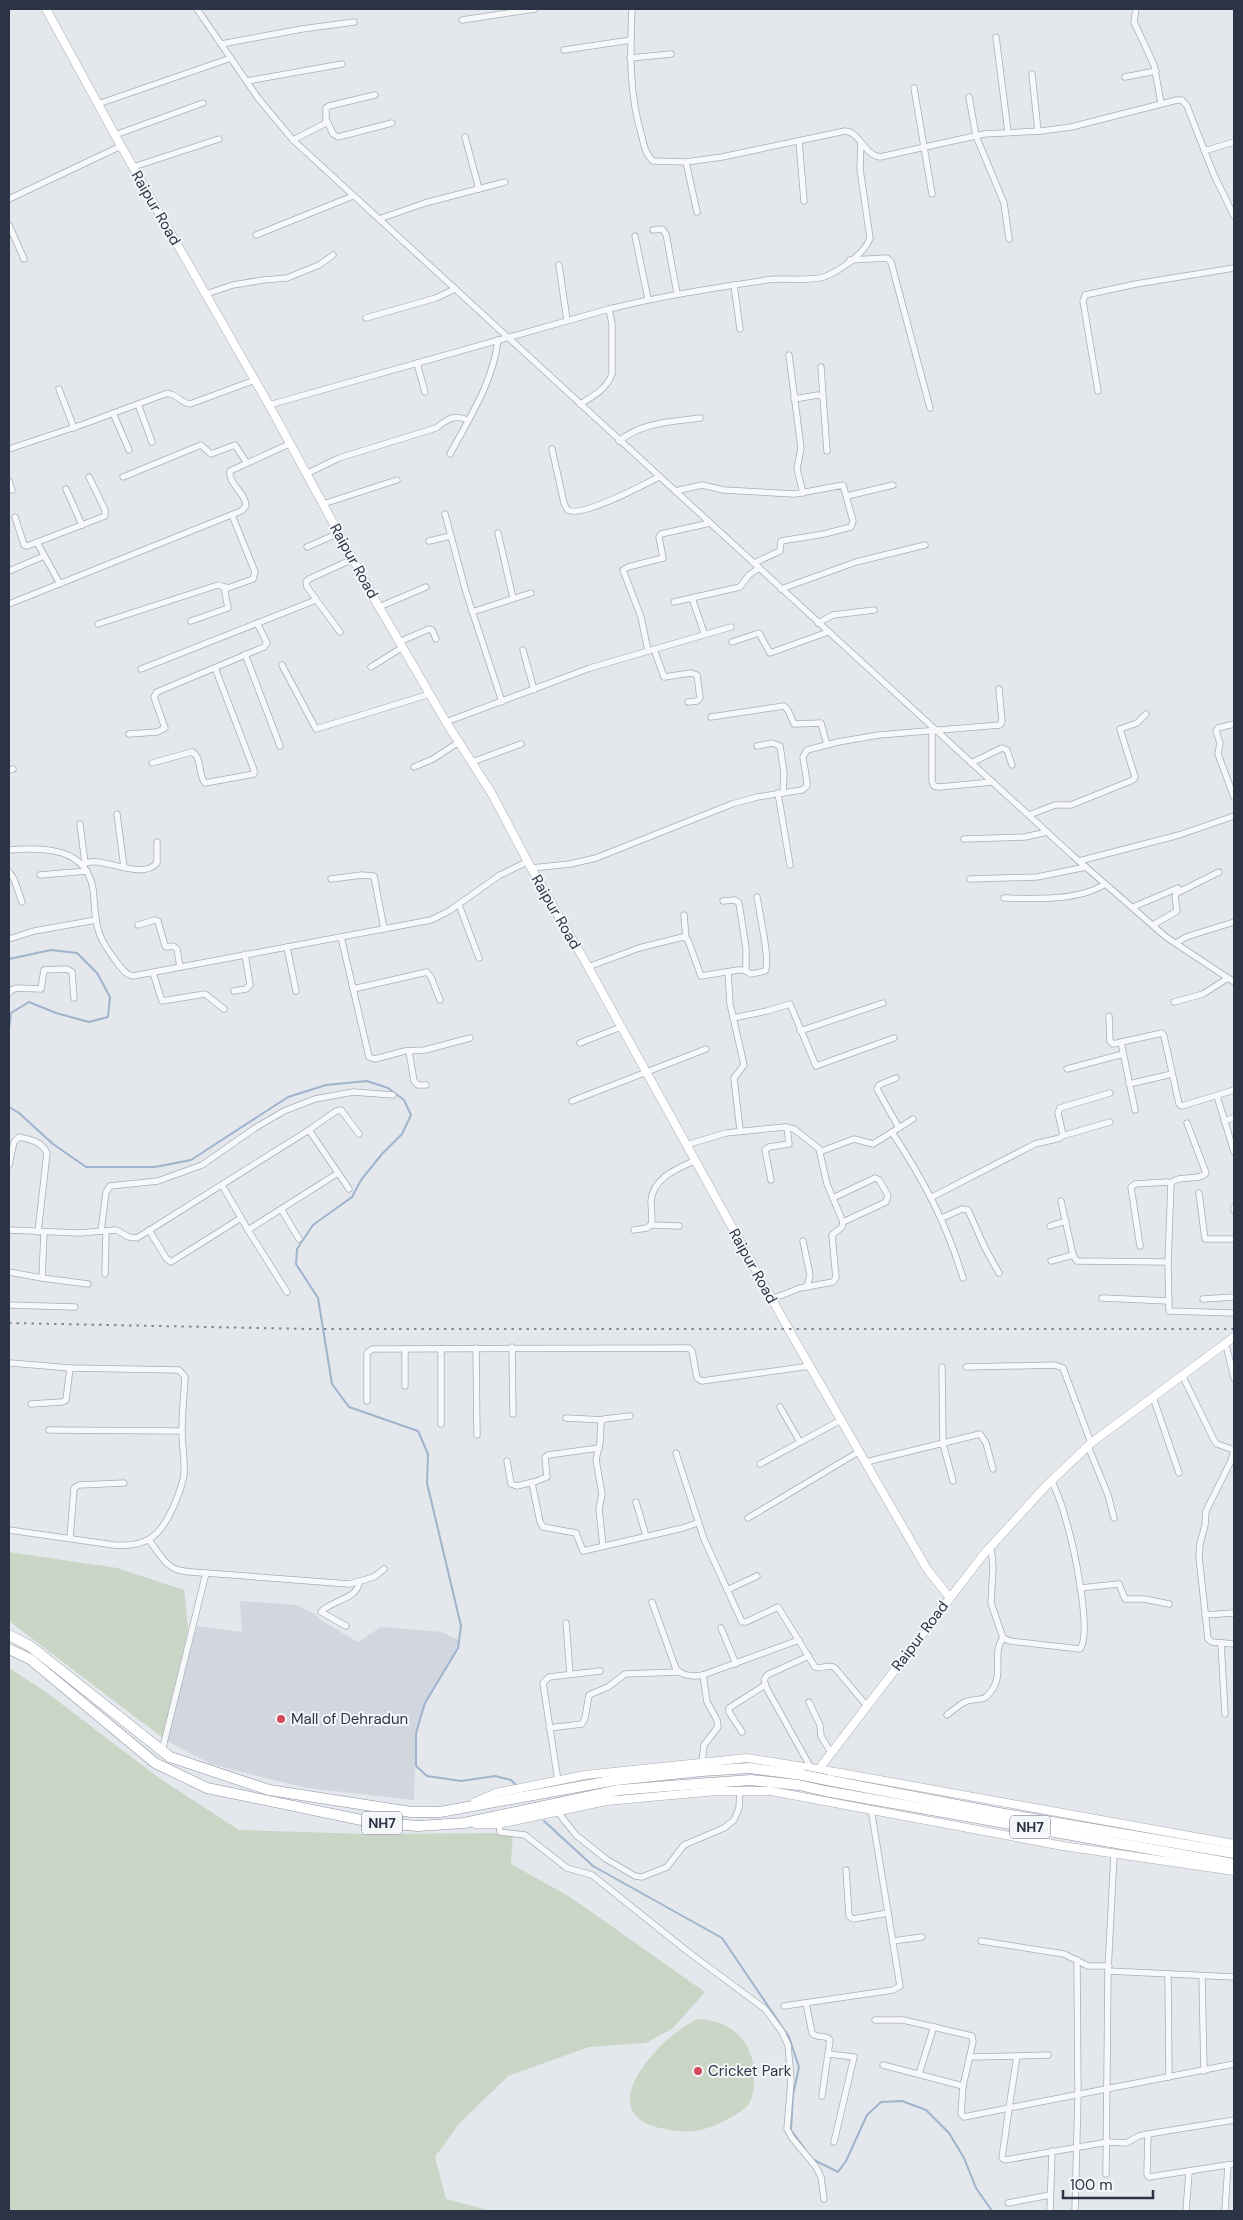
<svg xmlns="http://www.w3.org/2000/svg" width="1243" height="2220" viewBox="0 0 1243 2220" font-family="'DM Sans',sans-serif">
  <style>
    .built { fill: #d2d6de }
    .green { fill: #c9d6c5 }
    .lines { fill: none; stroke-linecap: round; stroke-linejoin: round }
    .stream { stroke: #9fb4cc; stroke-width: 2 }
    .street-casing { stroke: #a9aeb7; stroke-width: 7 }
    .secondary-casing { stroke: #a9aeb7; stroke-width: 9 }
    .highway-casing { stroke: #8b94a3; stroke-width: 11 }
    .street { stroke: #f7f8fa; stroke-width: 5.5 }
    .secondary { stroke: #fff; stroke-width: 8 }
    .highway { stroke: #fff; stroke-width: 10 }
    .rail { stroke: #7d8696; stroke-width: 2; stroke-dasharray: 2.5 5; stroke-linecap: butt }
    .highway-bridge-casing { stroke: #8b94a3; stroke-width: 11; stroke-linecap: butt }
    .highway-bridge { stroke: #fff; stroke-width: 10 }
    .poi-dot { fill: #d1495b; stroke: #f4f6f9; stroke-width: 2 }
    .labels { text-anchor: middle; stroke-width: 4; stroke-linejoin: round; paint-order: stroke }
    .shield { fill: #f4f6f9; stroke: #676e7b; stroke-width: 1 }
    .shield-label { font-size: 14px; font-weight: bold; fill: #2b3445 }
    .street-label { font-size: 15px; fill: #2b3445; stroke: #f4f6f9 }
    .poi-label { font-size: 15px; fill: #2b3445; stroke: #f4f6f9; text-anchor: start }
  </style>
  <rect width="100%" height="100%" fill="#e4e7ec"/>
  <polygon class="built" points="240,1601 296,1605 315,1614 322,1621 358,1642 381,1627 441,1632 459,1640 453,1657 425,1703 416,1733 414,1800 308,1788 270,1779 211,1764 167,1741 197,1626 242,1632"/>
  <g class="green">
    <polygon points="9,1552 117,1568 184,1590 188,1627 167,1741 9,1621"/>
    <polygon points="9,1668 46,1692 159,1778 239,1830 368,1834 513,1833 511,1864 570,1897 705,1992 673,2028 646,2043 589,2047 508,2076 458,2125 435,2157 446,2199 491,2211 525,2211 9,2211"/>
    <path d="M698 2019C732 2021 754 2041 754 2076 754 2086 754 2096 748 2105 742 2112 733 2116 726 2120 700 2133 688 2134 660 2128 588 2112 664 2033 698 2019Z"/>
  </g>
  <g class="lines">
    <g class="stream">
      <polyline points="9,959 51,950 77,953 97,973 110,997 108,1017 89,1022 56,1013 29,1002 11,1013 9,1029"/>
      <polyline points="9,1107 19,1113 53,1144 86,1167 155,1167 191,1160 288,1097 326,1085 367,1081 388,1088 404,1100 411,1115 402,1134 382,1154 361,1180 352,1197 313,1225 297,1249 296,1264 318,1298 332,1384 349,1407 418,1431 428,1454 427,1483 461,1626 458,1648 425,1703 416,1733 416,1766 427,1776 461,1781 495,1776 511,1780 516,1785"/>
      <polyline points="544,1821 593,1866 722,1938 789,2037 799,2067 793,2095 791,2130 805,2149"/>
      <polyline points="814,2160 838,2172 846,2161 867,2115 881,2102 902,2101 926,2110 949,2133 964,2158 976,2188 992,2211"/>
    </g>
    <g class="street-casing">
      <g id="street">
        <polyline points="197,9 258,98 293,140 1072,855 1166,937 1234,982"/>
        <path d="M632 9C630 53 629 94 642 137 644 146 646 155 653 161L686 162 722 157 845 131C860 132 864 155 880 157L984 134 1041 131 1071 127 1177 100H1182L1187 106 1214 175 1234 216"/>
        <polyline points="1136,9 1134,22 1154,65 1161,103"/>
        <polyline points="462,20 535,9"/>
        <polyline points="996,37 1008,132"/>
        <polyline points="221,44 302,29 354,22"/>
        <polyline points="564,50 631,40"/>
        <polyline points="630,58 671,54"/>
        <polyline points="1032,74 1038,131"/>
        <polyline points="1125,77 1156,71"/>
        <polyline points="247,81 342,64"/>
        <polyline points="914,88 932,194"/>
        <polyline points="969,97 976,136 1004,203 1009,239"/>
        <polyline points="98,104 231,58"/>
        <polyline points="327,121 333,134 338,137 392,123"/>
        <polyline points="115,135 203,103"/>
        <polyline points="465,137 479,189"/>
        <polyline points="293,140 326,123 326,108 329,106 375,95"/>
        <polyline points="799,141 804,201"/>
        <polyline points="1204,151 1234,142"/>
        <polyline points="686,162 697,212"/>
        <polyline points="133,167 219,139"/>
        <polyline points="9,199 121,146"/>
        <polyline points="379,219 425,203 505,182"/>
        <polyline points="9,225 24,259"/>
        <polyline points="653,230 662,229 666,234 677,293"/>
        <polyline points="256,235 353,196"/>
        <polyline points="635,236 648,299"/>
        <polyline points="850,260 887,258 891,262 930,408"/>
        <polyline points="559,265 567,320"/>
        <polyline points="734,285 740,329"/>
        <polyline points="206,294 233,285 263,280 287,278 319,265 333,255"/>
        <polyline points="366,318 436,298 455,289"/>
        <polyline points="789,355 801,448 797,469 803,493"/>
        <polyline points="417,363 425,392"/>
        <polyline points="821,367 823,397"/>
        <polyline points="59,389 74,428"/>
        <polyline points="1098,391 1083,301 1085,295 1136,284 1234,268"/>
        <polyline points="794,399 818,395 823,397 827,451"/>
        <polyline points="138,404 152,442"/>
        <path d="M580 404C592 397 607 389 612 374V324L609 309"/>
        <path d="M269 405 609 309C661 296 714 288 767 280 785 277 806 282 824 277 839 271 865 254 870 238L860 169 861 143"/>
        <polyline points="113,413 129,450"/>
        <path d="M619 441C643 422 671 422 700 418"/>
        <path d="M9 449 84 424 165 394C176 392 180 403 190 404L255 380"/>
        <path d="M552 449 564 503C565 506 566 508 568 510 582 518 645 484 659 477"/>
        <path d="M450 454C470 417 493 382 498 340"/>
        <path d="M306 474 339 458 436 428C448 419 453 414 468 420"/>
        <polyline points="123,477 201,445 211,454 235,445 247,463"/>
        <polyline points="9,481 12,490"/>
        <polyline points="66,489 82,525"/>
        <polyline points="675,491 702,485 724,490 795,494 843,485 853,521 851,527 824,534 781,541 780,551 754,563"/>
        <polyline points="847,496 893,485"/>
        <polyline points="323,504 397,480"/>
        <polyline points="445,514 466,592 502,702"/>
        <polyline points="15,517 24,545 27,546 35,543 38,544 60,584"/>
        <polyline points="498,533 513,598"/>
        <polyline points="429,541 451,536"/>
        <polyline points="35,543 105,516 105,510 89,477"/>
        <polyline points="307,547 339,533"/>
        <polyline points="9,571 44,556"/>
        <polyline points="781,589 856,562 925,545"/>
        <polyline points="692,598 704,633"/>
        <polyline points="674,602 740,587 749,575 759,568"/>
        <path d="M9 604 241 511 246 506C246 493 228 484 230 471L289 444"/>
        <polyline points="379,607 426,587"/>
        <polyline points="472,612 531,593"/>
        <polyline points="191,621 228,608 224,587"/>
        <polyline points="818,623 833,615 874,610"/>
        <polyline points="98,624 218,585 228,588 253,579 255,572 232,515"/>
        <polyline points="340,632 307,587 306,582 309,579 353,559"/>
        <polyline points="399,642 429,629 432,630 436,639"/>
        <polyline points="732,642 759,633 770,653 828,632"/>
        <polyline points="654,649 664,677 691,673 697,675 700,698 697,701 688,702"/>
        <polyline points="523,650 534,690"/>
        <polyline points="648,651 641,617 623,570 628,567 663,558 659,537 661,534 710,523"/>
        <polyline points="245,654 280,746"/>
        <polyline points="282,665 316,729 430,694"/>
        <polyline points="371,667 403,647"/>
        <polyline points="141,669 316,600"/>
        <polyline points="711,717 784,706 788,710 794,724 821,723 827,745"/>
        <polyline points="446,722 590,668 731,627"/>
        <polyline points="1234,724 1218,728 1216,731 1220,743 1218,754 1234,797"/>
        <polyline points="932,730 932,781 934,786 939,787 993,782"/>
        <polyline points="129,734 157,732 165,728 154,697 157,692 264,647 267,643 257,623"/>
        <polyline points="757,746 772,743 780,746 784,773 783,793"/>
        <polyline points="472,762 521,744"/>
        <path d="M152 763 192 752C202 757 198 775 205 783L254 774V770L215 668"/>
        <polyline points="971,763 1002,748 1007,750 1012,765"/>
        <polyline points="414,767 433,759 459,742"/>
        <polyline points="9,770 13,769"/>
        <polyline points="778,793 790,865"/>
        <polyline points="117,814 124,867"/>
        <polyline points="1029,815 1055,805 1071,805 1133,780 1135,777 1120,729 1137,723 1146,714"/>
        <polyline points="80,824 85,863"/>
        <polyline points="964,839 1025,837 1047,832"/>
        <path d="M9 850C43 847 86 847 93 889 95 904 94 921 100 935 103 944 110 953 116 961 121 967 125 975 133 976L431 920 449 911 500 875 527 862"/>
        <polyline points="1079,861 1179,835 1234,816"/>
        <path d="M83 864C101 854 140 882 157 863V842"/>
        <polyline points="531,868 570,864 596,858 732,804 757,797 802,790 807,786 807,782 803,757 807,750 838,742 879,735 1000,725 1002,721 999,689"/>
        <polyline points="9,872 14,879 22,902"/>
        <polyline points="40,875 87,871"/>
        <polyline points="331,879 362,875 374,876 384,929"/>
        <polyline points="970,879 1037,877 1086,867"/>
        <path d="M1004 898C1035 899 1079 901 1105 884"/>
        <polyline points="723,901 735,900 739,903 746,948 746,971"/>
        <polyline points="459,905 479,958"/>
        <polyline points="1133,907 1178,888"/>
        <polyline points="684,915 686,938"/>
        <polyline points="138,925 155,920 158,921 165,946 167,947 173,946 177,949 180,967"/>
        <polyline points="1153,925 1177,911 1175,896 1177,893 1219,872"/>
        <polyline points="341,937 369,1057 375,1059 405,1051 425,1050 470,1038"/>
        <polyline points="9,939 34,931 96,920"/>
        <polyline points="1176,943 1186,937 1234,922"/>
        <polyline points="287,947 296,991"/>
        <path d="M588 967 639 948 683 937 688 940 701 976 738 970H744L751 974 765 971C771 964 759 910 757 897"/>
        <polyline points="728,972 730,1004 744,1065 734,1078 740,1130"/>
        <polyline points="153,973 162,1001 205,994 224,1009"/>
        <polyline points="353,989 427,972 431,977 440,1000"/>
        <polyline points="234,991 246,989 250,985 245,954"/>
        <polyline points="9,994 10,991 16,988 41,989 44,970 67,969 72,972 74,998"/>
        <polyline points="1174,1002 1203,994 1228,978"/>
        <polyline points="1109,1016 1110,1041 1113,1044 1162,1033 1164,1036 1179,1104 1182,1106 1234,1090"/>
        <polyline points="733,1018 767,1011 790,1004 816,1066 894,1038"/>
        <polyline points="800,1031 883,1003"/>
        <polyline points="1121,1042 1135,1110"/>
        <polyline points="580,1043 621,1027"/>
        <polyline points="409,1051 414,1081 418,1085 426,1085"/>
        <polyline points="1067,1069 1123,1054"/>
        <polyline points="896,1078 879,1085 877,1089 899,1128"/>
        <polyline points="1129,1084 1172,1074"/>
        <polyline points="1217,1096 1234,1152"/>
        <polyline points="572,1101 706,1049"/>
        <polyline points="1224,1121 1234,1118"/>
        <path d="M1187 1123 1206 1173C1199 1182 1179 1174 1171 1183L1168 1262 1169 1311 1234 1313"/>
        <polyline points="309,1130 349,1189"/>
        <path d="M892 1132C924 1181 946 1222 963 1278"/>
        <polyline points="1062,1136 1110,1122"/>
        <polyline points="686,1145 726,1133 785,1127 794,1129 822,1151 854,1139 873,1144 913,1119"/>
        <path d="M9 1165 14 1142 19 1137C32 1140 41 1141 47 1153L38 1232"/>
        <polyline points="771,1180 765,1150 769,1147 789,1144 787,1127"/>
        <polyline points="222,1185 248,1230 338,1173"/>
        <polyline points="1199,1193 1205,1239 1234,1239"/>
        <polyline points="932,1197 1035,1144 1060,1138 1063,1135 1058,1113 1060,1108 1110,1093"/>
        <polyline points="833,1198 875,1178 879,1180 888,1195 886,1202 843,1222"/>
        <polyline points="1061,1201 1073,1255 1077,1261 1168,1262"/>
        <polyline points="1234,1207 1234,1210"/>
        <polyline points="281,1209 299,1239"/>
        <polyline points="942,1218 962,1209 968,1210 985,1248 999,1273"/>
        <polyline points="651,1225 679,1226"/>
        <polyline points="1050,1226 1066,1221"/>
        <polyline points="9,1230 79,1233 116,1230 129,1237 137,1238 309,1130 336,1111 341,1110 359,1134"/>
        <polyline points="149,1230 166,1258 171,1262 241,1218"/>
        <polyline points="248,1230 287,1292"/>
        <path d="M634 1230 647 1228 651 1225C653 1217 651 1209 651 1201 653 1178 676 1169 694 1161"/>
        <polyline points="101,1231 106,1192 110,1186 158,1181 202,1165 255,1128 284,1111 315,1099 353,1092 393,1095"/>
        <polyline points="44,1232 42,1278 88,1284"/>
        <polyline points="803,1241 810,1275 807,1287"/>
        <polyline points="1140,1246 1131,1187 1135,1184 1167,1182 1171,1183"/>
        <polyline points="1051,1261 1073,1255"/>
        <polyline points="9,1272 42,1278"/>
        <polyline points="105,1274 106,1231"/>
        <polyline points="1102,1298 1169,1301"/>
        <polyline points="772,1299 800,1288 833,1282 836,1278 832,1235 842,1227 843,1222 827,1184 819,1149"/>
        <polyline points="1203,1299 1234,1297"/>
        <polyline points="9,1305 75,1307"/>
        <polyline points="512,1347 513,1414"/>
        <polyline points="476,1348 477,1435"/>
        <polyline points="441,1349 441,1424"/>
        <polyline points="1227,1349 1234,1378"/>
        <polyline points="942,1367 943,1444 953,1481"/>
        <polyline points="966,1367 1055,1365 1063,1368 1091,1443"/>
        <polyline points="1182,1375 1214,1440 1217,1444 1234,1450 1231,1461 1206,1511 1205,1525 1200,1544 1199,1557 1208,1639 1212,1642 1234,1644"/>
        <polyline points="405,1386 405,1349"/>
        <polyline points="1153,1397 1179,1473"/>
        <polyline points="367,1401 367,1353 372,1349 689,1348 692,1351 697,1378 702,1381 810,1366"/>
        <polyline points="31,1404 62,1402 66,1400 70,1368"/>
        <polyline points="780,1407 800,1442"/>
        <polyline points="566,1418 603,1420"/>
        <polyline points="49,1430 182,1431"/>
        <polyline points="1088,1446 1108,1495 1114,1518"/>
        <polyline points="599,1448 548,1455 545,1457 547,1477 532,1483 540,1522 543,1527 576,1533 583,1551 683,1528 697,1523"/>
        <path d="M676 1453 704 1539 742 1622H746L778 1607 815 1667C822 1670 828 1663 835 1668L867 1706"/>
        <polyline points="507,1461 511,1484 517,1486 533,1482"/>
        <polyline points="866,1462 980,1434 986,1443 993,1469"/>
        <polyline points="760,1464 841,1420"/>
        <polyline points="636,1502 646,1536"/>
        <polyline points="748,1518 860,1451"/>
        <path d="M9 1530 114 1545C149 1548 162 1534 175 1503 179 1493 183 1484 184 1474 185 1459 182 1445 182 1431 182 1413 184 1395 185 1377L179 1370 70 1368 11 1363"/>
        <polyline points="70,1538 74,1488 79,1485 124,1483"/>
        <path d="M149 1540C171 1570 168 1571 206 1573"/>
        <polyline points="603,1546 599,1509 602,1494 596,1460 600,1442 601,1422 604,1419 630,1416"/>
        <path d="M991 1546 993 1568 991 1603 1003 1638 1010 1641 1080 1649C1093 1631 1072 1539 1065 1517 1062 1504 1057 1493 1052 1481"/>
        <polyline points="1080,1588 1119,1584 1125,1599 1144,1599 1169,1604"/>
        <polyline points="727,1590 757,1576"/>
        <path d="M652 1602 676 1669C683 1676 694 1677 703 1675L799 1640"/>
        <polyline points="1205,1615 1234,1613"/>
        <polyline points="566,1623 570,1673"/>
        <path d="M346 1626 321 1612C330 1601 357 1599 359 1583"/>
        <polyline points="721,1628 736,1664"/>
        <polyline points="1221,1643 1225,1714"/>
        <polyline points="809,1656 767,1675 764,1680 767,1689 811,1768"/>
        <polyline points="809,1702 820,1725 821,1736 831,1753"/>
        <path d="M947 1715C953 1710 960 1704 967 1701 973 1699 980 1701 986 1697 1008 1677 990 1655 1003 1638"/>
        <polyline points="549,1728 582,1724 585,1718 589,1695 608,1687 625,1674 678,1672"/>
        <polyline points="742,1732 729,1712 729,1708 765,1685"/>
        <polyline points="162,1751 206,1573 349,1584 374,1577 384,1569"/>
        <polyline points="702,1763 704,1745 718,1727 717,1720 707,1702 703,1675"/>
        <polyline points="558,1781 543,1683 549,1677 600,1671"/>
        <polyline points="557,1811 576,1835 606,1859 635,1876 642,1877 667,1867 684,1845 724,1828 734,1820 739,1808 740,1791"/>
        <polyline points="499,1824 500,1832 525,1835 567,1868 592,1875 687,1951 765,2009 782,2032 788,2045 791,2080 787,2129 792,2138 816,2167 821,2177 824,2199"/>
        <polyline points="846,1870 849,1916 853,1919 888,1913"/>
        <polyline points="893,1941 922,1937"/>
        <polyline points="981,1941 1064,1954 1088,1966 1109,1966"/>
        <polyline points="1108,1971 1234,1977"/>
        <polyline points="1168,1974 1169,2077"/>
        <polyline points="1202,1976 1204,2071"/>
        <path d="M806 2003 812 2033C817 2039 826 2034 830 2040L822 2096"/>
        <polyline points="784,2006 893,1990 900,1986 871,1809"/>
        <polyline points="875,2020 903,2020 972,2036 973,2042 963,2086 961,2114 964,2117 1009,2108 1017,2056 1048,2055"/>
        <polyline points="829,2054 854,2057 834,2142"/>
        <polyline points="970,2057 1017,2056"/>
        <polyline points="1234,2064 1009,2108 1002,2158 1005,2160 1108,2142 1126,2143 1139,2136 1148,2134 1234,2120"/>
        <polyline points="883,2065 963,2086"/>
        <polyline points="919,2074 934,2026"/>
        <polyline points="1148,2134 1147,2174 1149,2177 1234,2164"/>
        <polyline points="1106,2174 1108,1971 1114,1854"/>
        <polyline points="1008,2203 1050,2195"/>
        <polyline points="1225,2210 1228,2165"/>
        <polyline points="1050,2211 1052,2151"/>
        <polyline points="1075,2211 1078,2095 1077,1960"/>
        <polyline points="1186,2211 1189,2172"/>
      </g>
    </g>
    <g class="secondary-casing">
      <g id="secondary">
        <polyline points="46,9 121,146 269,405 379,607 446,722 492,794 530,866 582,956 789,1330 927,1569 950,1598"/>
        <polyline points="818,1772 822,1765 983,1555 1045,1487 1091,1443 1234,1337"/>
        <polyline points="475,1802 496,1793 585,1775 747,1758 841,1773 1234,1844"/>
        <polyline points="476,1824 499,1824 606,1801 717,1791 771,1791 1063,1846 1234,1871"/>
      </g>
    </g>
    <g class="highway-casing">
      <g id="highway">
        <polyline points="9,1635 30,1646 170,1757 269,1790 411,1812 440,1812 616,1780 702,1771 749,1768 803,1775"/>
        <polyline points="9,1649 30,1659 155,1763 207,1788 371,1822 418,1826 464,1823 619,1790 668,1786 751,1780 799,1785"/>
        <polyline points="827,1780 999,1813 1234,1853"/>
        <polyline points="825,1791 1234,1864"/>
      </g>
    </g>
    <use href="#street" class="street"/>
    <use href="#secondary" class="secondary"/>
    <use href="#highway" class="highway"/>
    <polyline class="rail" points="9,1323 310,1329 1234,1329"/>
    <g class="highway-bridge-casing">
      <g id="highway-bridge">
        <polyline points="803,1775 827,1780"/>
        <polyline points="799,1785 825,1791"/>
      </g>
    </g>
    <use href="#highway-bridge" class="highway-bridge"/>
  </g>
  <g class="poi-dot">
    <circle cx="281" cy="1719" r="5"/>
    <circle cx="698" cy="2071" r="5"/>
  </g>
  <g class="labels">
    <g class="shield">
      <rect x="362" y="1811.5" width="40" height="23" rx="4"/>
      <rect x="1010" y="1815.5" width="40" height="23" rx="4"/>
    </g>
    <g class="shield-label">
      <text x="382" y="1828">NH7</text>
      <text x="1030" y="1832">NH7</text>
    </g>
    <g class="street-label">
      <text transform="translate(156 208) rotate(60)" y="5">Raipur Road</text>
      <text transform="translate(354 561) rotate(61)" y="5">Raipur Road</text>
      <text transform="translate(556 912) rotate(60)" y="5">Raipur Road</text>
      <text transform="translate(753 1266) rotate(61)" y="5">Raipur Road</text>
      <text transform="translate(920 1636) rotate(-53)" y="5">Raipur Road</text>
    </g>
    <g class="poi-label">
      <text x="291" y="1724">Mall of Dehradun</text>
      <text x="708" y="2076">Cricket Park</text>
    </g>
  </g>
  <rect width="1243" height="2220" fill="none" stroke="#2b3445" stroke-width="20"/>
  <path d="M1063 2190v8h90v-8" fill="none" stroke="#2b3445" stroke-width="2.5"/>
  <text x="1070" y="2190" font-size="15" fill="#2b3445" stroke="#f4f6f9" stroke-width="4" paint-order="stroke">100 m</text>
</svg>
